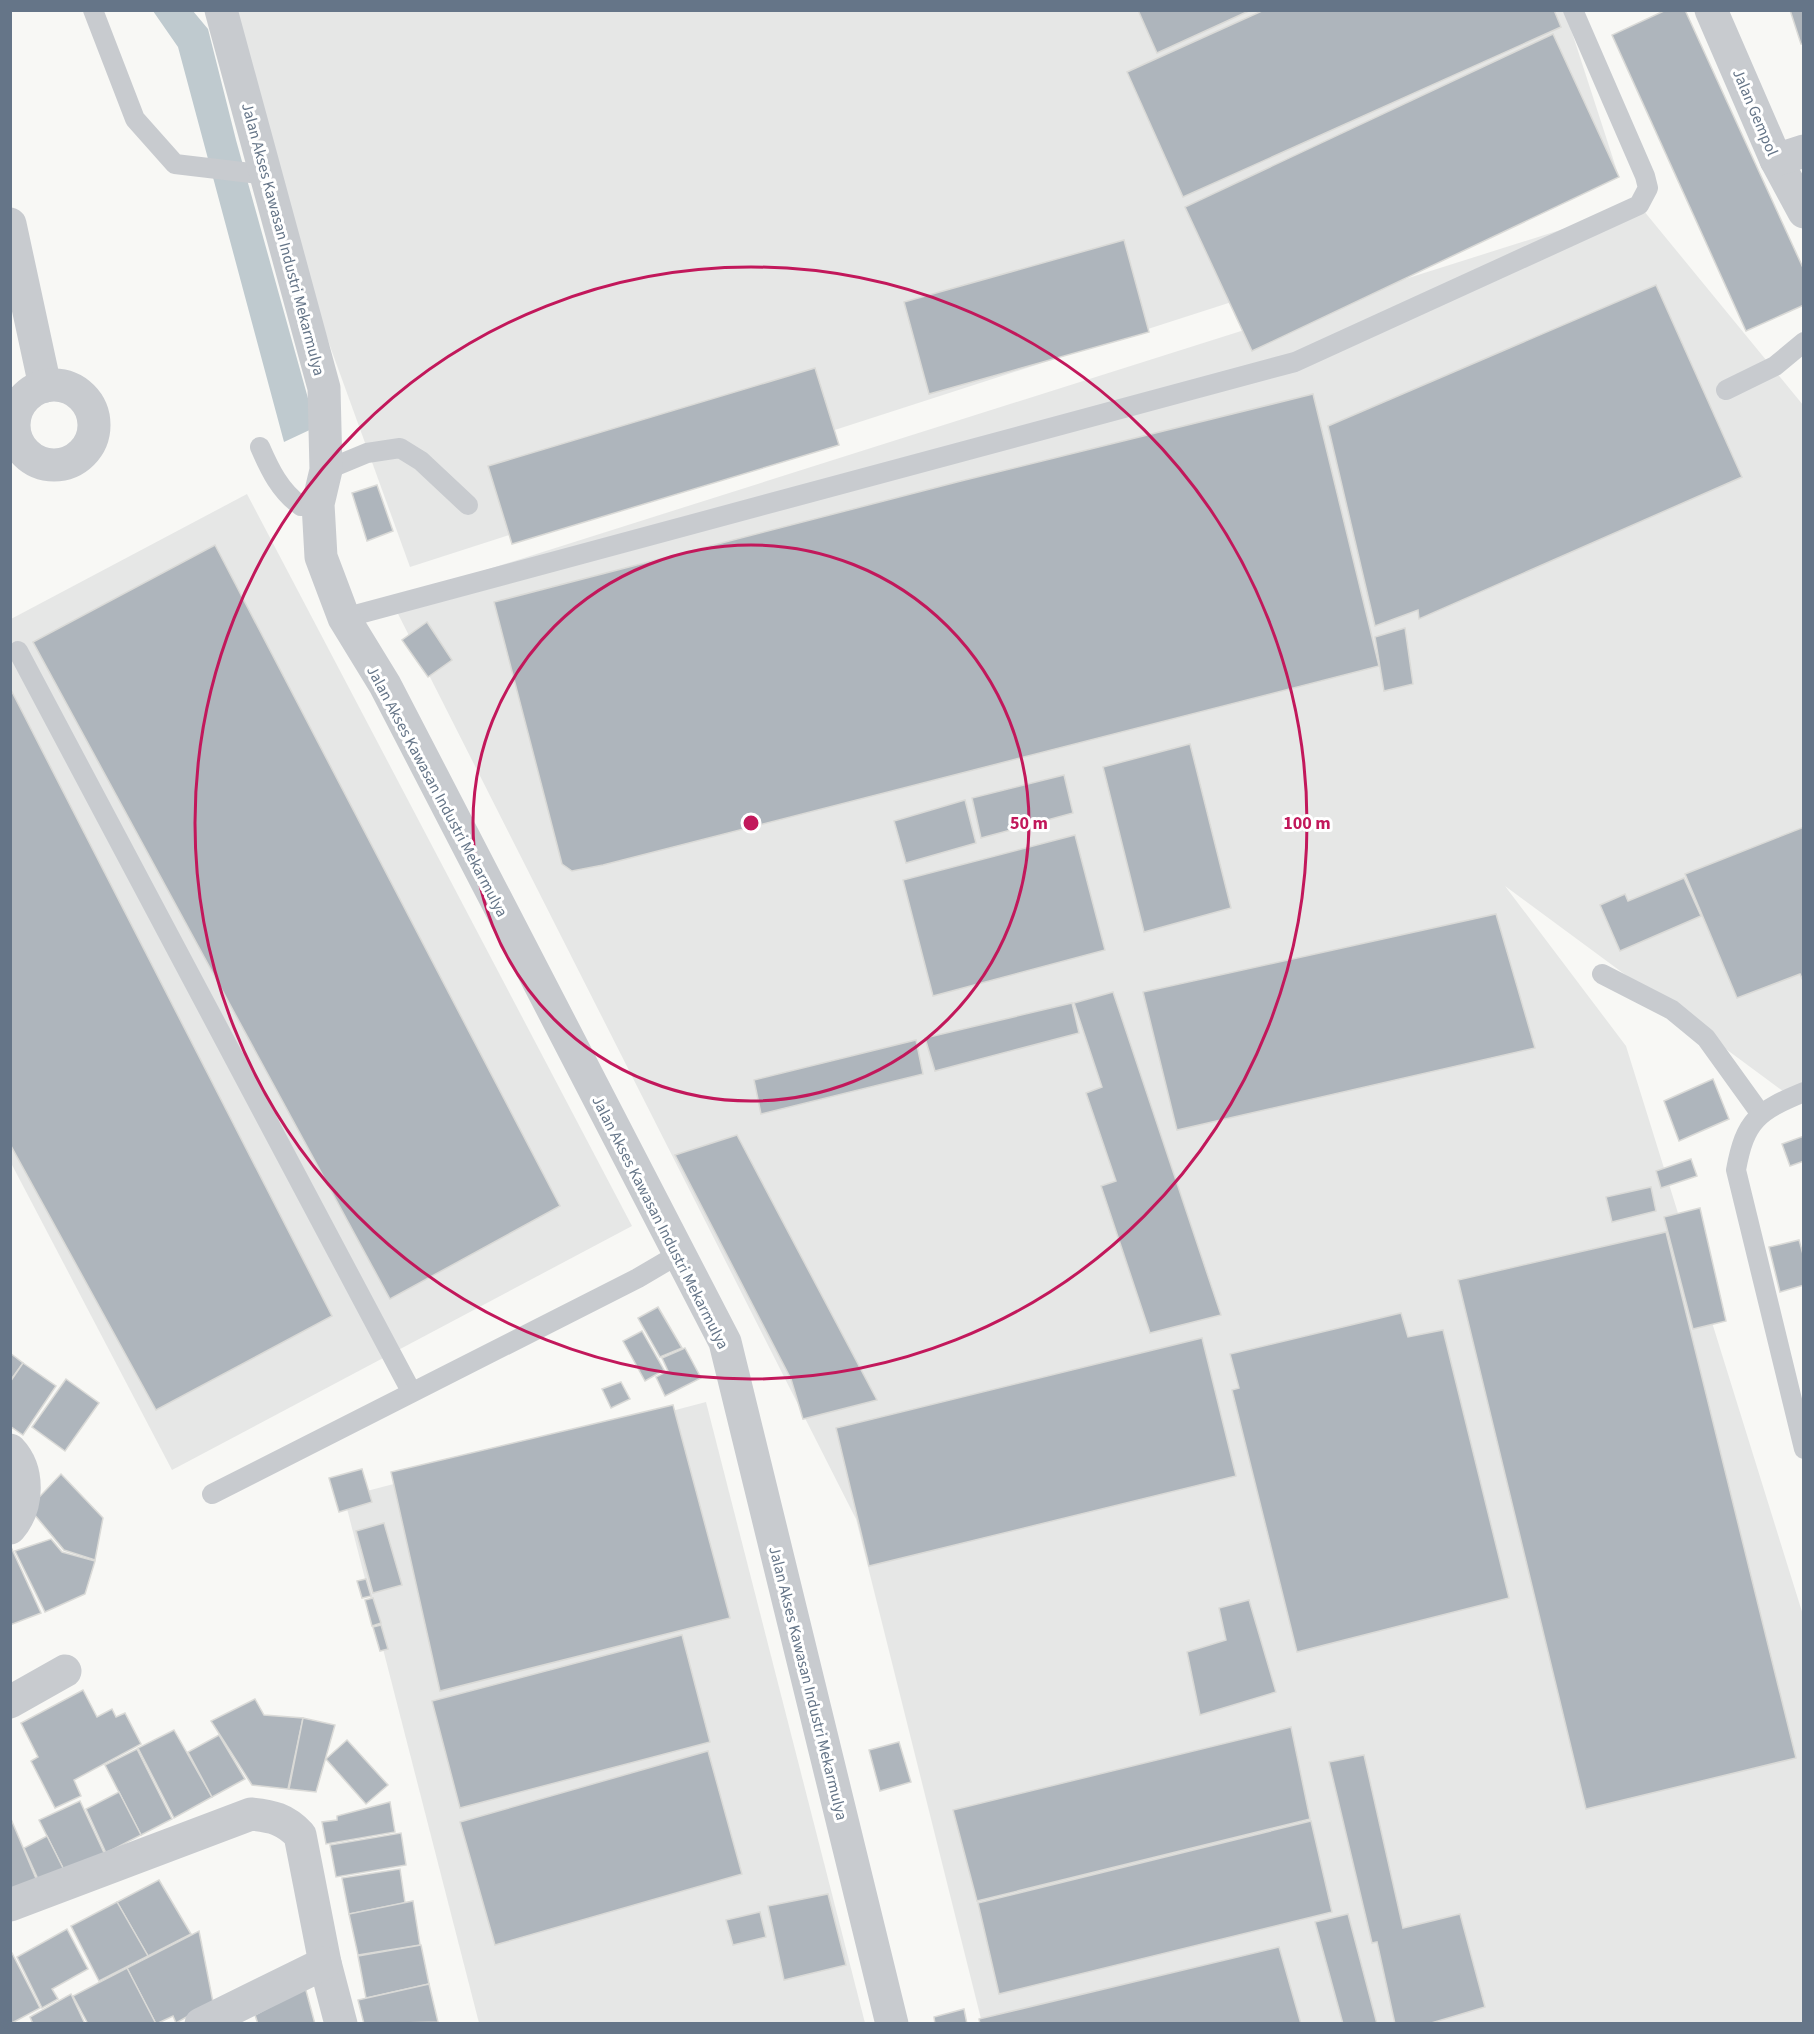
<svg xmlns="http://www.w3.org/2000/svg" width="1814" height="2034" viewBox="0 0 1814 2034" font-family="'Source Sans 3',sans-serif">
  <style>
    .built { fill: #e6e7e6 }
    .water { fill: #bfcacf }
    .building { fill: #aeb5bc; stroke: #dadad7; stroke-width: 1.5 }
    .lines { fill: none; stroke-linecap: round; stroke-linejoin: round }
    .service { stroke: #c8cbcf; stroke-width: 20 }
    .minor { stroke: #c8cbcf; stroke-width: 33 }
    .ring { fill: none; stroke: #c2185b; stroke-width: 3 }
    .labels { text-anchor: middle; stroke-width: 6; stroke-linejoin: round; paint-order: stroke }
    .street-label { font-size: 16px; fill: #657588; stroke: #fff }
    .centre { fill: #c2185b; stroke: #fff; stroke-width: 3 }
    .ring-label { font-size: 18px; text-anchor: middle; font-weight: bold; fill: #c2185b; stroke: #fff; stroke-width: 6; stroke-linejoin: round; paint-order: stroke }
  </style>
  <rect width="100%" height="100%" fill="#f8f8f5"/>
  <g class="built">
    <polygon points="231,11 1565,11 1619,177 410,567 268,175"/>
    <polygon points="1639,205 1803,405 1803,1092 1791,1097 1505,886 1626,1046 1803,1615 1803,2023 982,2023 856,1519 391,600"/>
    <polygon points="247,494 632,1226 172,1470 11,1163 11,619"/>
    <polygon points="706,1402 865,2023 479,2023 344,1497"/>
  </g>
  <polygon class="water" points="153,11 193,11 208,29 236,140 316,427 284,442 178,47"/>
  <g class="building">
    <polygon points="1138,10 1251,10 1157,53"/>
    <polygon points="1264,10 1554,10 1561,27 1183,197 1127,72"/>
    <polygon points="1666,10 1685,10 1804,270 1804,305 1746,331 1612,35"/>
    <polygon points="1790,10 1804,10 1804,44 1801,44"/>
    <polygon points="1553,34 1619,177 1252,351 1185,207"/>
    <polygon points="1124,240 1149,332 929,394 904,302"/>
    <polygon points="1656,285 1742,477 1419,619 1418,610 1375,626 1328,426"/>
    <polygon points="815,368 839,445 512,544 488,466"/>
    <polygon points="1313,394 1379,666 603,865 572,871 562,864 494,602 961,481"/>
    <polygon points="377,485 393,531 367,541 352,493"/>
    <polygon points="215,545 560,1206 390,1299 33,642"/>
    <polygon points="427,622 452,660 428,677 402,640"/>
    <polygon points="1405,628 1413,684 1384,691 1375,637"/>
    <polygon points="10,688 332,1316 156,1410 10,1144"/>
    <polygon points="1190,744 1231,908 1144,932 1103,767"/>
    <polygon points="1064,775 1073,813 981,838 972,798"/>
    <polygon points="965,800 976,843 906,863 894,821"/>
    <polygon points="1804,827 1804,983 1800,974 1737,998 1685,874"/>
    <polygon points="1075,835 1105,950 933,996 903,880"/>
    <polygon points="1684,878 1701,916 1620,951 1600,905 1625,894 1628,901"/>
    <polygon points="1496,914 1535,1048 1177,1130 1143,992"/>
    <polygon points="1113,992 1221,1315 1150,1333 1101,1186 1116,1181 1086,1093 1102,1087 1074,1003"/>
    <polygon points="1072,1003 1079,1033 935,1071 925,1038"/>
    <polygon points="916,1040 923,1074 761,1114 754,1080"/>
    <polygon points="1713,1079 1729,1119 1679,1141 1664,1101"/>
    <polygon points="737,1135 877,1400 803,1419 791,1379 675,1155"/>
    <polygon points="1804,1136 1804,1161 1790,1166 1782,1144"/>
    <polygon points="1691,1159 1697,1176 1661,1188 1656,1171"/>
    <polygon points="1651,1187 1656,1211 1612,1222 1606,1197"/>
    <polygon points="1700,1208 1726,1321 1693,1329 1664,1217"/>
    <polygon points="1666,1232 1796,1758 1586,1809 1458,1280"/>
    <polygon points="1799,1240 1804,1258 1804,1285 1780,1292 1769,1247"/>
    <polygon points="658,1307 682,1348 660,1357 638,1318"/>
    <polygon points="1401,1313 1408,1337 1443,1330 1509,1598 1297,1652 1232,1390 1239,1388 1230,1354"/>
    <polygon points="642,1331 664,1370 645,1381 623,1341"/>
    <polygon points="1202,1338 1236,1476 869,1566 836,1428"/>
    <polygon points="685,1348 701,1378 665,1396 656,1377 668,1371 662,1358"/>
    <polygon points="10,1353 23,1363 10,1381"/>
    <polygon points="23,1363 56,1386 23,1435 10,1426 10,1382"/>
    <polygon points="66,1379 99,1403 65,1451 32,1427"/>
    <polygon points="621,1382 630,1399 611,1408 602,1389"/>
    <polygon points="673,1405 730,1618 440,1691 391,1472"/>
    <polygon points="362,1469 372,1502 339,1512 329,1478"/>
    <polygon points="61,1474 103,1518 95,1560 64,1550 29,1508"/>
    <polygon points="384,1523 402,1585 373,1593 356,1531"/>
    <polygon points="51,1539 62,1552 95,1561 85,1594 45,1612 15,1551"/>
    <polygon points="11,1547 41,1613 10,1625 10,1548"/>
    <polygon points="366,1579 371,1596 362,1598 357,1581"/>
    <polygon points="373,1598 381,1623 372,1626 365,1600"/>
    <polygon points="1249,1600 1276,1692 1200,1715 1187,1652 1226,1640 1219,1608"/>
    <polygon points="381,1625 388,1649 380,1651 373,1627"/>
    <polygon points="682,1635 710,1742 460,1808 432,1701"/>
    <polygon points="83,1690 97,1717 112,1709 116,1717 125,1713 141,1744 74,1780 81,1796 55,1808 31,1761 38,1757 21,1723"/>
    <polygon points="255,1699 264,1715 303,1718 288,1789 252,1785 211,1721"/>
    <polygon points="303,1718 335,1725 316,1792 289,1789"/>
    <polygon points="1291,1727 1310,1819 977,1901 953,1810"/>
    <polygon points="174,1730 212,1797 174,1818 138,1748"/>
    <polygon points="219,1735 245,1779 212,1797 188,1752"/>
    <polygon points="347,1740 388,1785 366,1804 326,1759"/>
    <polygon points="899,1742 911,1782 880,1791 869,1750"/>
    <polygon points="137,1749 172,1819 141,1835 105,1765"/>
    <polygon points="708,1751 742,1874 495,1945 460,1822"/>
    <polygon points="1364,1755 1403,1928 1460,1914 1485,2007 1428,2024 1395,2024 1377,1942 1372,1943 1329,1762"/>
    <polygon points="119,1792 141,1835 106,1853 86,1809"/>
    <polygon points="80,1801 106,1857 67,1876 39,1820"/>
    <polygon points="390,1802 395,1832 326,1844 322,1822 337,1820 337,1816"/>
    <polygon points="11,1819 40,1888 10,1890"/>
    <polygon points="1311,1821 1332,1912 999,1994 978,1903"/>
    <polygon points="401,1833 406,1865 336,1877 330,1845"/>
    <polygon points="47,1836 67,1876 42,1888 24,1848"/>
    <polygon points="400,1869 405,1903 349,1914 342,1878"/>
    <polygon points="159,1880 191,1934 148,1956 117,1902"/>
    <polygon points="828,1894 846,1965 784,1980 768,1906"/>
    <polygon points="413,1901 420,1945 358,1955 349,1914"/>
    <polygon points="117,1902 148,1956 99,1981 71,1926"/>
    <polygon points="760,1912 766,1937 733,1945 726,1920"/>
    <polygon points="1348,1914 1377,2024 1343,2024 1315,1922"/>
    <polygon points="67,1929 88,1969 52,1989 58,1999 42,2008 17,1957"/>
    <polygon points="199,1931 213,2002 176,2023 173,2016 156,2024 127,1968"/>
    <polygon points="421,1945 429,1984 366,1998 358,1956"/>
    <polygon points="1279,1947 1301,2024 980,2024 979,2019"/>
    <polygon points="12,1953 40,2008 10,2024 10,1954"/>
    <polygon points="127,1968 156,2024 88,2024 73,1996"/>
    <polygon points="429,1984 438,2022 364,2024 358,2000"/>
    <polygon points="305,1987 315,2024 258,2024 255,2015"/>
    <polygon points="71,1994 85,2024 33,2024 30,2017"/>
    <polygon points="964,2009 967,2024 935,2024 934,2017"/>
  </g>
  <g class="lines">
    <g class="service">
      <polyline points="93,10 135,119 175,164 268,175"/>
      <polyline points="1726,390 1775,366 1804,342"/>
      <path d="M260 447C270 470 280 491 301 506L318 504"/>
      <polyline points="326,470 367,453 400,448 421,461 468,505"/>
      <polyline points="344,618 1295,362 1639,205 1648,188 1645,176 1573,10"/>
      <polyline points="18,651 411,1391"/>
      <polyline points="1602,974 1672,1010 1706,1038 1760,1113"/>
      <path d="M1804 1092C1758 1111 1745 1120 1736 1170L1804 1449"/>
      <polyline points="212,1494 638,1278 679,1254"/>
    </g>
    <g class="minor">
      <polyline points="221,10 324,388 326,470 318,504 321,557 344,618 385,685 725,1342 892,2024"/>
      <polyline points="1711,10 1776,160 1804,212"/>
      <polyline points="1776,160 1804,151"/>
      <polyline points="10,224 45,386"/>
      <circle cx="54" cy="425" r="40"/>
      <path d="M10 1450C30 1471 28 1507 10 1528"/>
      <polyline points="10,1702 65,1671"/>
      <path d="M10 1905 251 1814C272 1816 285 1819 300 1835L325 1963 341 2024"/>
      <polyline points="201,2024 325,1963"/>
    </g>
  </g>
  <g class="ring">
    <circle cx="751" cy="823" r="278"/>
    <circle cx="751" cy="823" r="556"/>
  </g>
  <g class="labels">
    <g class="street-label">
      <text transform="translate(1756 112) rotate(67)" y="6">Jalan Gempol</text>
      <text transform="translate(284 239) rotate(75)" y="6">Jalan Akses Kawasan Industri Mekarmulya</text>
      <text transform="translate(438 791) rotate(62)" y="6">Jalan Akses Kawasan Industri Mekarmulya</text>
      <text transform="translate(661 1222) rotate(63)" y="6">Jalan Akses Kawasan Industri Mekarmulya</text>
      <text transform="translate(809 1683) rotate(76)" y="6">Jalan Akses Kawasan Industri Mekarmulya</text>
    </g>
  </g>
  <circle cx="751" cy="823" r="9" class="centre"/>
  <g class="ring-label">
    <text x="1029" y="829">50 m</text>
    <text x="1307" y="829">100 m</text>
  </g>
  <rect width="1814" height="2034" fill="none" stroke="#657588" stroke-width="24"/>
</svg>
